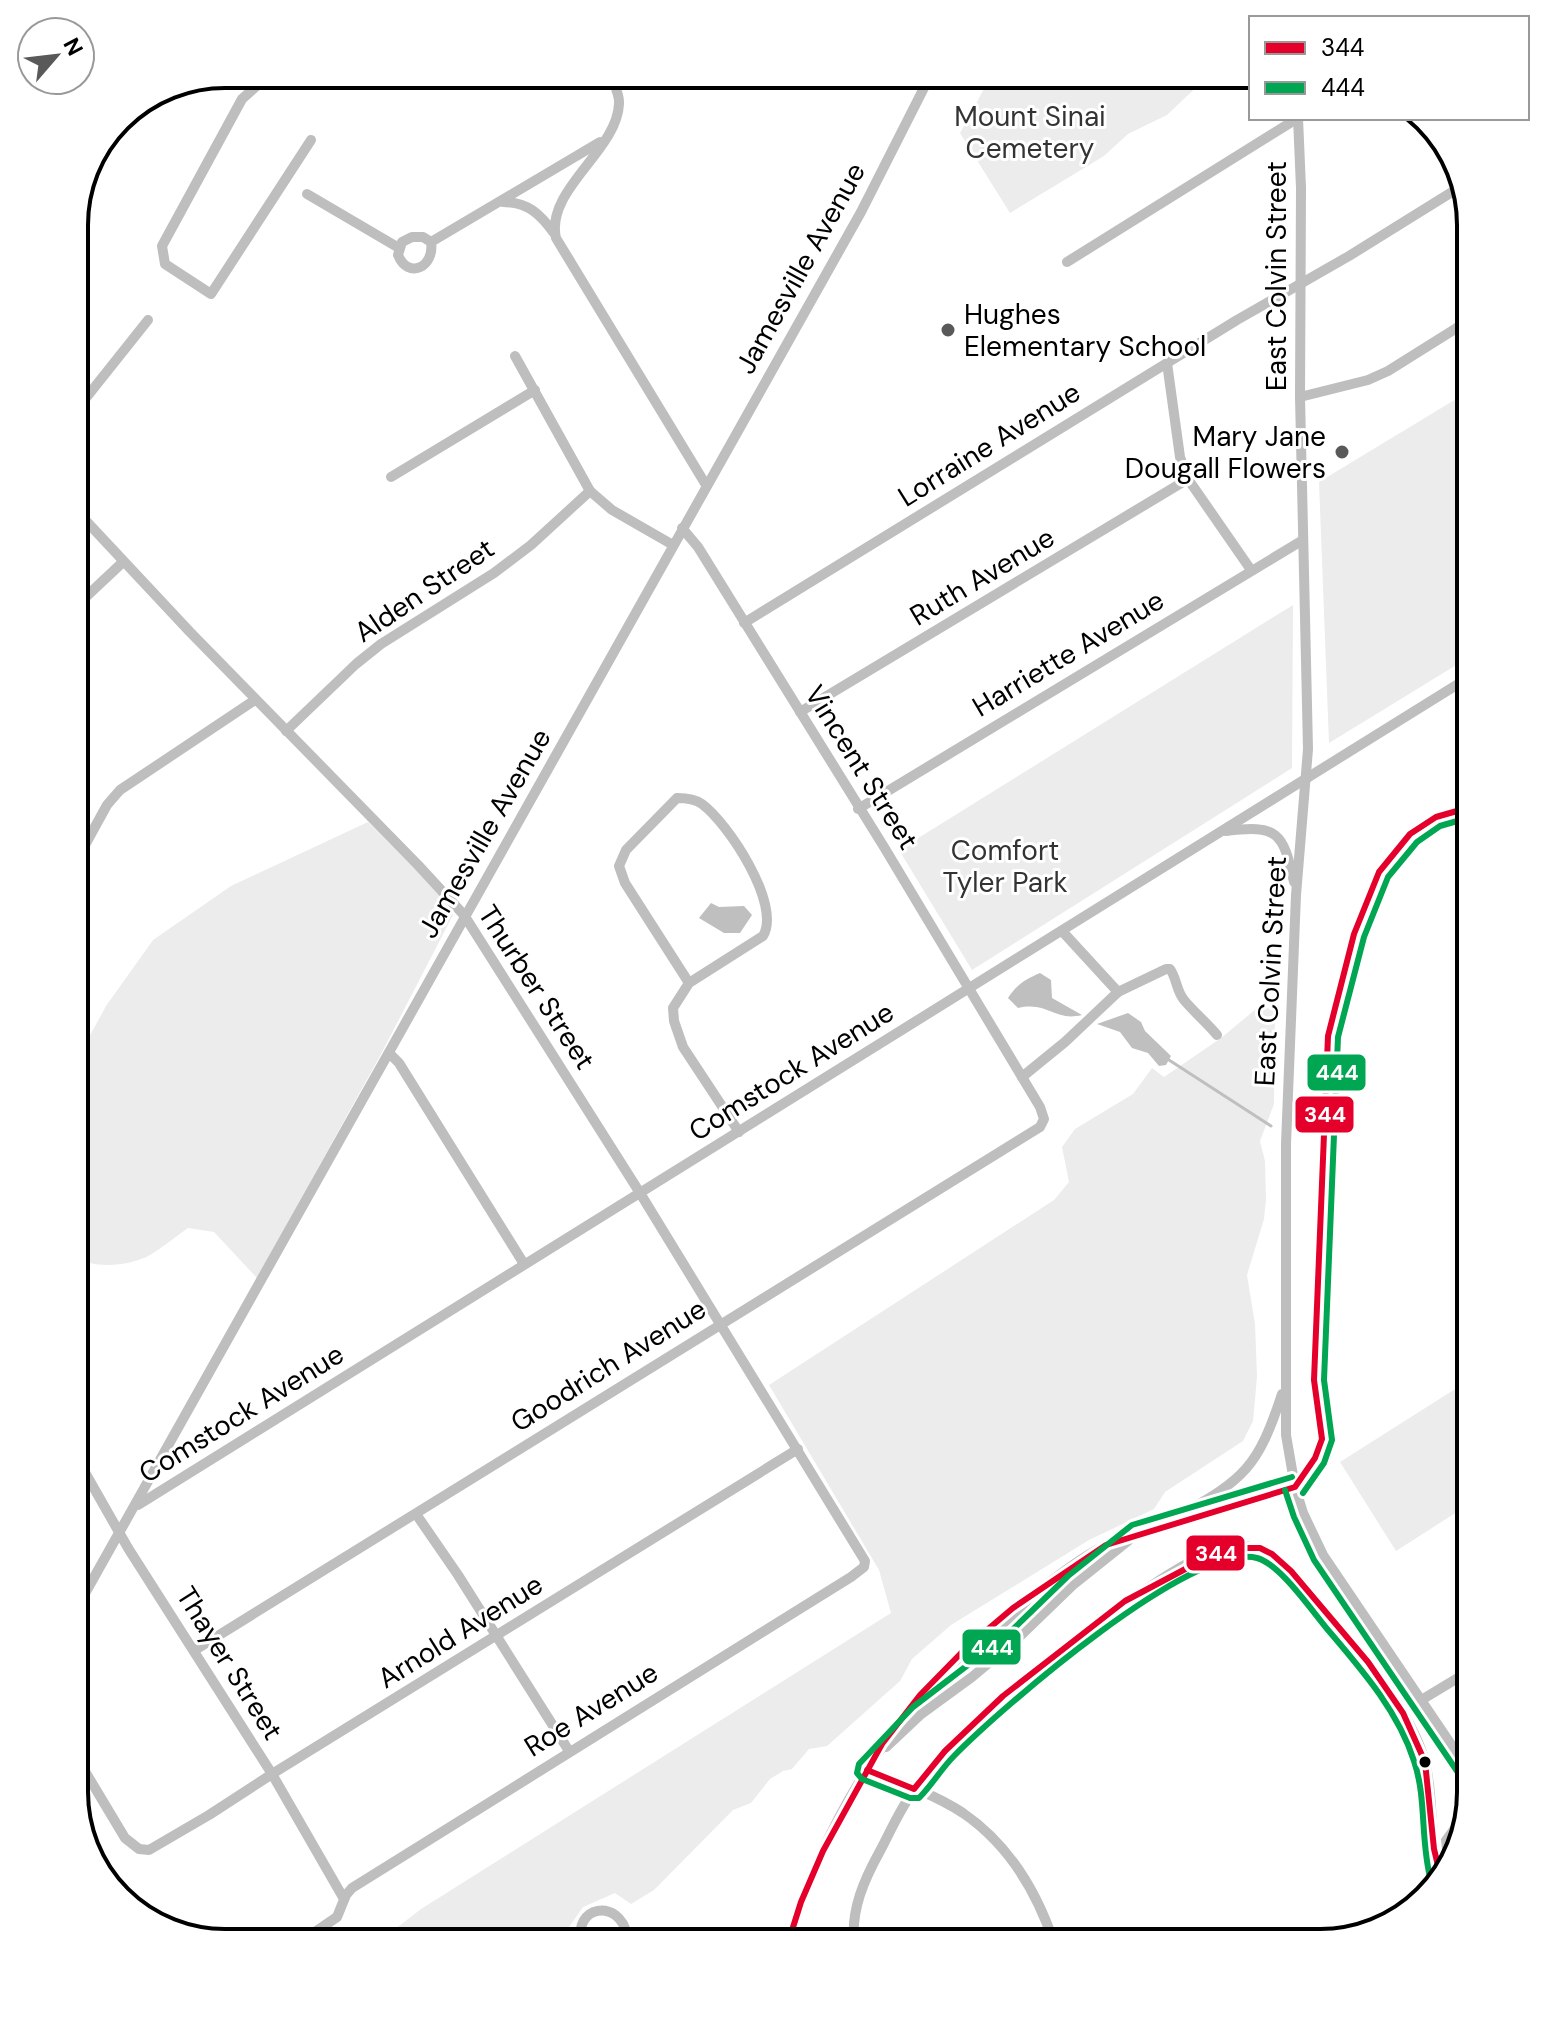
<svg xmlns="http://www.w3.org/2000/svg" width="1545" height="2017" viewBox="0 0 1545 2017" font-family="'DM Sans',sans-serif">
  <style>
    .green { fill: #ececec }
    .water { fill: #bfbfbf }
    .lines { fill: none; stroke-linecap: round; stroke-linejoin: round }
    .stream { stroke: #bfbfbf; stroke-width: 3 }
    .minor { stroke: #bebebe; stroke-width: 10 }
    .bus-1-casing { stroke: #fff; stroke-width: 12 }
    .bus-2-casing { stroke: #fff; stroke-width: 12 }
    .bus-1 { stroke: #e4002b; stroke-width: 6 }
    .bus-2 { stroke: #00a651; stroke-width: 6 }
    .poi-dot { fill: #595959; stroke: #fff; stroke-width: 3 }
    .bus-dot { fill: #000; stroke: #fff; stroke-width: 3 }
    .labels { text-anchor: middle; stroke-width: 6; stroke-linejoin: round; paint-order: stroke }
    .park-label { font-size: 28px; fill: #333; stroke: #fff }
    .street-label { font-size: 28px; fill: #000; stroke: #fff }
    .poi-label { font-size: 28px; fill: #000; stroke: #fff; text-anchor: start }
    .rim { fill: none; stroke: #000; stroke-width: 4 }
    .line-badge { stroke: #fff; stroke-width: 3 }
    .badge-label { font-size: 22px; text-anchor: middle; font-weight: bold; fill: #fff }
  </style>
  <rect width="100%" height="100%" fill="#fff"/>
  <g class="green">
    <polygon points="992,74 1218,74 1206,78 1167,115 1128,134 1104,156 1010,213 960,133"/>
    <polygon points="1471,390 1471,656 1329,743 1319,482"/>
    <polygon points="1293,605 1292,768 972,970 899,850"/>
    <path d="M368 822 436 889 453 915 380 1056 257 1278 214 1232 188 1228C175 1237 163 1247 150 1255 131 1266 92 1270 74 1256V1051L88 1039 106 1006 153 940 231 886Z"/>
    <polygon points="1262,1004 1275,1013 1274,1104 1260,1141 1265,1161 1266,1200 1264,1219 1247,1275 1255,1324 1257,1377 1253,1421 1243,1441 1165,1492 1154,1509 1089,1540 951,1625 912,1659 900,1681 827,1746 809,1749 792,1769 783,1771 770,1779 751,1803 733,1810 654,1890 631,1904 615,1893 583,1907 558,1943 377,1943 421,1909 891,1613 879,1570 769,1385 1054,1200 1069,1182 1062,1147 1075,1129 1133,1094 1152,1068 1164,1077 1221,1038"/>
    <polygon points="1471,1379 1471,1503 1396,1551 1340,1462"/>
  </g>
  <g class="water">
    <polygon points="711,903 719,907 744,906 752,915 740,933 724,933 699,918"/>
    <path d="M1040 973 1051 980 1052 998 1082 1015C1054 1022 1049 1001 1018 1008L1008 998C1016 985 1026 979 1040 973Z"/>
    <polygon points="1128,1013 1141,1022 1145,1031 1171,1056 1166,1065 1159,1066 1148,1053 1132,1048 1120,1032 1097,1024"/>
    <polygon points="1454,1821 1463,1823 1448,1870 1443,1861 1441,1839"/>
  </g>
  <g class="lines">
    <polyline class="stream" points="1169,1060 1271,1126"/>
    <g class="minor">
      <polyline points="270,74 242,99 162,246 165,264 211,294 311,140"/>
      <path d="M610 74C613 83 620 94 619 104 617 151 545 190 556 238L706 485"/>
      <polyline points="1298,118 1301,188 1300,397 1308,749 1296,895 1286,1144 1286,1435 1295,1487 1303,1513 1323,1555 1471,1774"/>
      <polyline points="307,194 399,248"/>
      <path d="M503 202C528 202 540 214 554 233"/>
      <path d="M412 237H423L431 242C435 267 408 280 398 255L402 242Z"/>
      <polyline points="431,242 600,142"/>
      <polyline points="1067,262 1298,118"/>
      <polyline points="515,356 590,491 612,510 673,545"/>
      <polyline points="1167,363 1180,457 1188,479 1251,570"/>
      <polyline points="1300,397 1368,380 1388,371 1471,319"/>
      <polyline points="74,413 148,320"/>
      <polyline points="391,477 535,390"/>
      <polyline points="74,508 190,632 418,865 464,915 640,1193 865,1561 864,1567 851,1577 352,1888 346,1895 337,1917 299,1943"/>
      <polyline points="74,608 123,562"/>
      <polyline points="744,623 1237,320 1349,256 1460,187"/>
      <polyline points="800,712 1188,479"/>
      <polyline points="286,731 356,664 381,644 494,573 531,545 590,491"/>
      <polyline points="858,809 1303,540"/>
      <path d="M1226 831C1277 825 1283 831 1294 882"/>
      <polyline points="74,865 107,805 120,790 255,700"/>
      <polyline points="1062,931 1118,992"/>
      <path d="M689 983 625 883 619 866 626 850 677 798C685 798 695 799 702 804 728 823 782 905 763 936L689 983 673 1008 674 1021 683 1047 739 1132"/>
      <polyline points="389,1053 399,1063 524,1264"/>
      <path d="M1022 1077 1065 1042 1118 992 1166 969H1170C1177 979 1176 990 1184 1000 1194 1012 1207 1023 1217 1035"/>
      <polyline points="74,1453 128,1548 272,1774 344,1899"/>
      <polyline points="138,1505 1471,676"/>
      <polyline points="416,1514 458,1575 569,1751"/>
      <path d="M1178 1516C1245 1479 1258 1467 1282 1394"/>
      <polyline points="74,1613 861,212 931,74"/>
      <polyline points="195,1650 1040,1127 1044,1119 1040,1107 884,847 698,547 682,528"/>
      <polyline points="949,1673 1034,1601"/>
      <polyline points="1423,1699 1471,1670"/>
      <polyline points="886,1747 920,1715 972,1677 1014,1642 1074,1584 1129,1540"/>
      <polyline points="74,1753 125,1838 139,1849 149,1850 209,1815 272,1774 798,1449"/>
      <path d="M867 1770C899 1782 934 1794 963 1813 1008 1844 1037 1892 1054 1943"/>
      <path d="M582 1943C572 1906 619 1897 627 1935L621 1943"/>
      <path d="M788 1943C832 1797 915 1679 1039 1590 1060 1574 1081 1558 1104 1546 1127 1534 1154 1528 1179 1521 1218 1509 1256 1498 1295 1487"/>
      <path d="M854 1943C851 1909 864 1880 880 1851 891 1830 901 1807 916 1787 964 1721 1032 1675 1096 1626 1126 1603 1200 1546 1238 1546 1261 1545 1275 1557 1291 1571 1333 1622 1409 1700 1425 1762 1435 1801 1428 1840 1441 1878"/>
    </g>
    <g class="bus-1-casing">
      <g id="bus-1">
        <polyline points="867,1770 914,1789 945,1751 1003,1696 1125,1601 1225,1548 1260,1548 1272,1554 1291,1571 1368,1662 1403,1713 1425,1762 1434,1849 1441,1878"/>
        <polyline points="788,1943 801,1902 823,1851 882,1744 920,1695 968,1646 1013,1608 1106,1545 1295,1487 1315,1458 1322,1439 1314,1380 1328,1036 1354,934 1379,872 1410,834 1436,817 1471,807"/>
      </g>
    </g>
    <g class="bus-2-casing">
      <g id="bus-2">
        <path d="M1292 1477 1132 1525 1068 1576 1007 1635 913 1707 859 1764 857 1773 862 1779 910 1798H919C932 1785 941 1769 954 1756 1000 1709 1193 1541 1257 1558 1280 1564 1312 1611 1328 1630 1362 1670 1398 1711 1414 1761 1427 1799 1420 1842 1431 1881"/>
        <polyline points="1285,1490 1294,1517 1314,1560 1463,1780"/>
        <polyline points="1303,1493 1324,1463 1332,1440 1324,1380 1338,1037 1364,937 1388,877 1417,842 1440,826 1471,817"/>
      </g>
    </g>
    <use href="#bus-1" class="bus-1"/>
    <use href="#bus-2" class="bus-2"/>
  </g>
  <g class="poi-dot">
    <circle cx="948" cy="330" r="8"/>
    <circle cx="1342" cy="452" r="8"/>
  </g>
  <circle class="bus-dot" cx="1425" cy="1762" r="7"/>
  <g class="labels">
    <g class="park-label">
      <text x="1030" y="126">Mount Sinai<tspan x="1030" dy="32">Cemetery</tspan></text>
      <text x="1005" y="860">Comfort<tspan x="1005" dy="32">Tyler Park</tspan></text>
    </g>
    <g class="street-label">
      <text transform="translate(800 268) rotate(-61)" y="10">Jamesville Avenue</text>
      <text transform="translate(1276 276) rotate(-90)" y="10">East Colvin Street</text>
      <text transform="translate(989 444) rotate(-32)" y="10">Lorraine Avenue</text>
      <text transform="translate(982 576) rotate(-31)" y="10">Ruth Avenue</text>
      <text transform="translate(424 590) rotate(-34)" y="10">Alden Street</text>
      <text transform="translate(1068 653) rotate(-31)" y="10">Harriette Avenue</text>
      <text transform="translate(862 767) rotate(58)" y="10">Vincent Street</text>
      <text transform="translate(484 833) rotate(-60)" y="10">Jamesville Avenue</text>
      <text transform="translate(1270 971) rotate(-87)" y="10">East Colvin Street</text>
      <text transform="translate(537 987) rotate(57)" y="10">Thurber Street</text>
      <text transform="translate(791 1071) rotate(-32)" y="10">Comstock Avenue</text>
      <text transform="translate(608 1365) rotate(-32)" y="10">Goodrich Avenue</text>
      <text transform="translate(241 1413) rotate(-32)" y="10">Comstock Avenue</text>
      <text transform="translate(460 1631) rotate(-32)" y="10">Arnold Avenue</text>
      <text transform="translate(230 1663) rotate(58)" y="10">Thayer Street</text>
      <text transform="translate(591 1709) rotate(-32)" y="10">Roe Avenue</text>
    </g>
    <g class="poi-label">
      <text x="964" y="324">Hughes<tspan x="964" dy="32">Elementary School</tspan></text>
      <text x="1326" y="446" text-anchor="end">Mary Jane<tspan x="1326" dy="32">Dougall Flowers</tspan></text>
    </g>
  </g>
  <path d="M0 0H1545V2017H0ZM225 88H1320A137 137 0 0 1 1457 225V1792A137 137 0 0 1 1320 1929H225A137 137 0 0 1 88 1792V225A137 137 0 0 1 225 88Z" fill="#fff" fill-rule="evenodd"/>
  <path class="rim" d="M225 88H1320A137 137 0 0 1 1457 225V1792A137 137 0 0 1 1320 1929H225A137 137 0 0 1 88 1792V225A137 137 0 0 1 225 88Z"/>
  <g class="line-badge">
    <rect x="1306" y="1053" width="61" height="39" rx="8" fill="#00a651"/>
    <rect x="1294" y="1095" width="61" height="39" rx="8" fill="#e4002b"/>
    <rect x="1185" y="1534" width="61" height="38" rx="8" fill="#e4002b"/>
    <rect x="961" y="1628" width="61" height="38" rx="8" fill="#00a651"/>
  </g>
  <g class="badge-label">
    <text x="1337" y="1080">444</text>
    <text x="1325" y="1122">344</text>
    <text x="1216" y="1561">344</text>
    <text x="992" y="1655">444</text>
  </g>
  <rect x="1249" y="16" width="280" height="104" fill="#ffffff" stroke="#999999" stroke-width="2"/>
  <rect x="1265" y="42" width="40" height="12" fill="#e4002b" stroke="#999999" stroke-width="2"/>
  <text x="1321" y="56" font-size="24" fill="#000000">344</text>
  <rect x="1265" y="82" width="40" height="12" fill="#00a651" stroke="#999999" stroke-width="2"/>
  <text x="1321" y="96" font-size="24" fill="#000000">444</text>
  <g transform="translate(56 56) rotate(62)"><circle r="38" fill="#ffffff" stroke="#999999" stroke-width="2"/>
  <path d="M0-6L14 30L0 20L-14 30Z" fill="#595959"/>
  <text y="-12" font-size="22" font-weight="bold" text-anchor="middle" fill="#000000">N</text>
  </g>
</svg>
